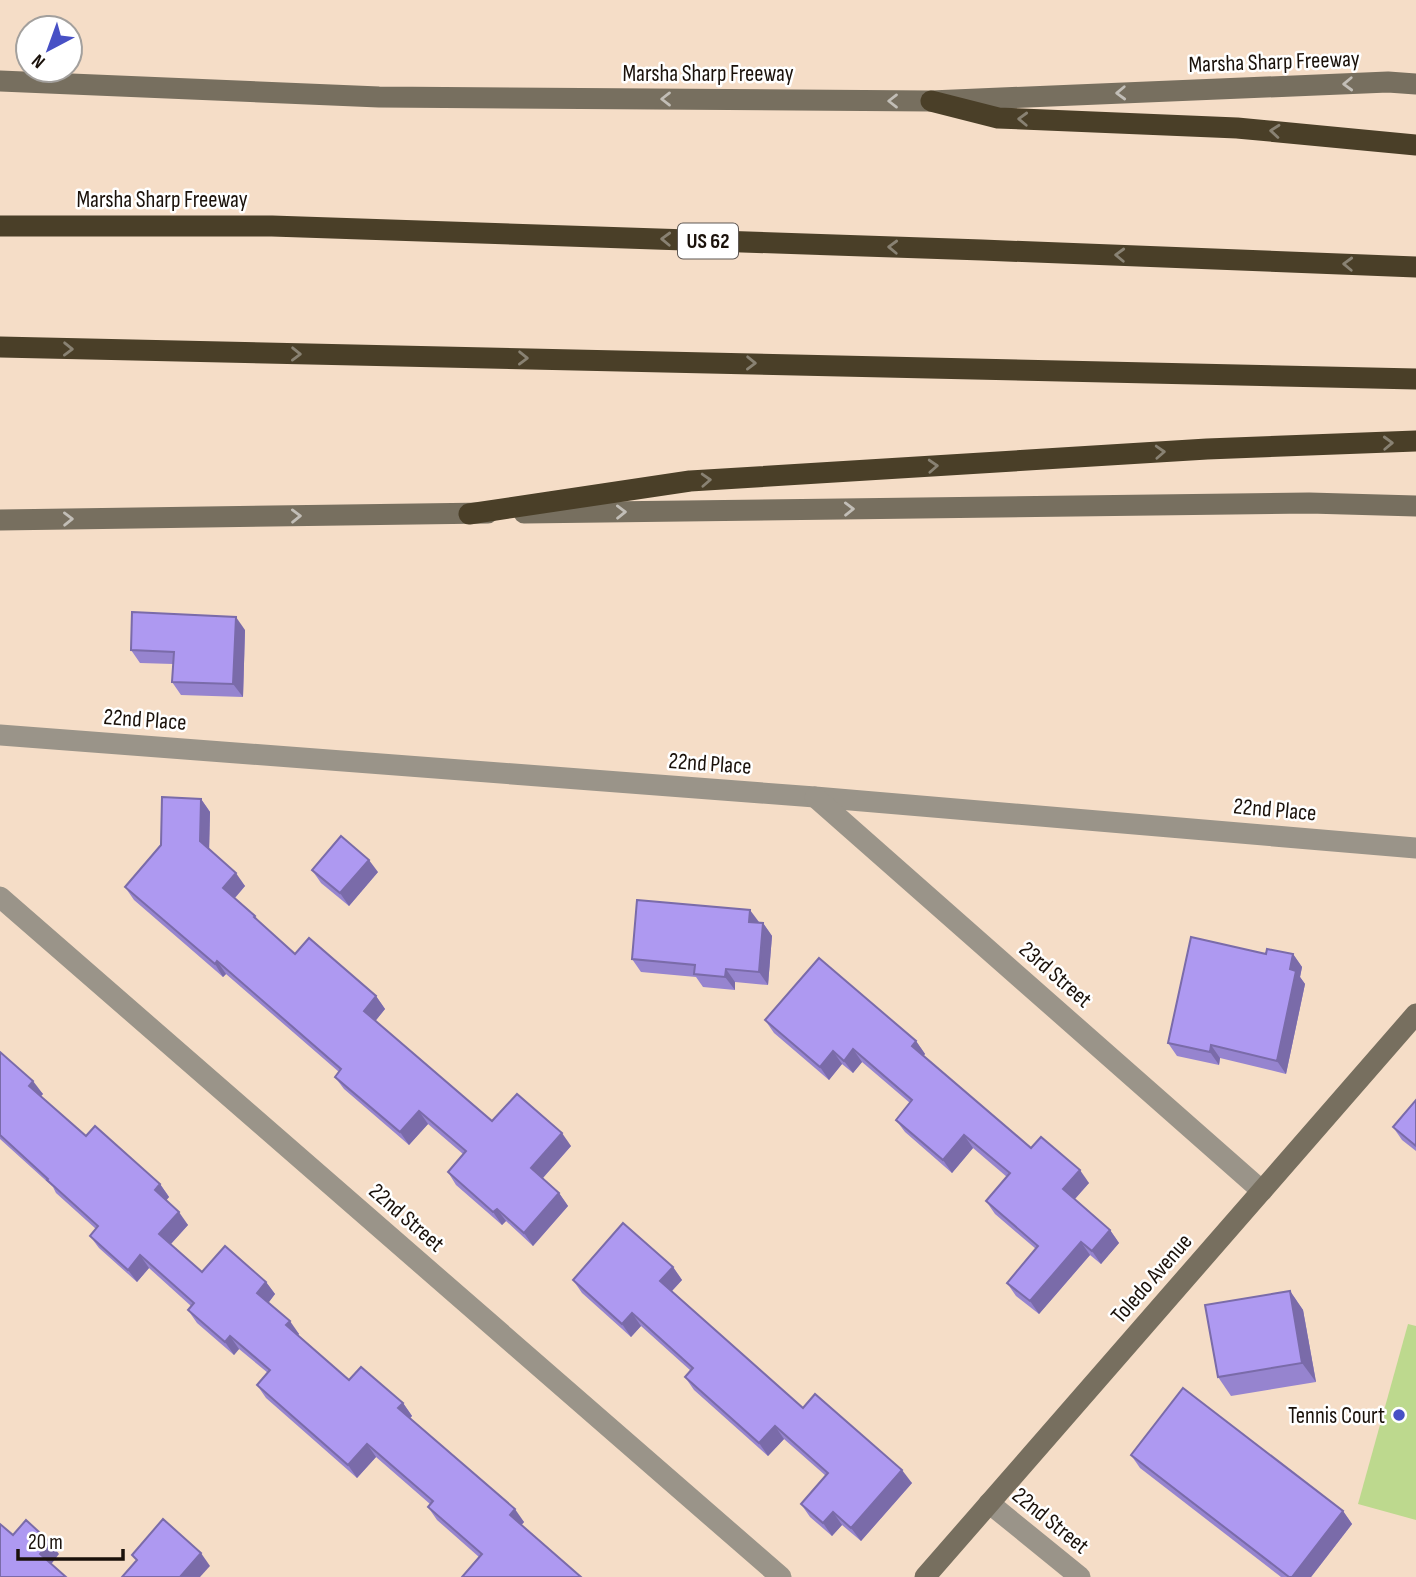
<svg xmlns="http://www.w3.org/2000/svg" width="1416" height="1577" viewBox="0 0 1416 1577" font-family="'Sofia Sans Condensed',sans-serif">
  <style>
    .pitch { fill: #bdd98e }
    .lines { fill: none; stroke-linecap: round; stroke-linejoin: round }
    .street { stroke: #9a9489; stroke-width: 21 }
    .secondary { stroke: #776f5f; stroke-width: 21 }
    .highway { stroke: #4a3f28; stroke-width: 21 }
    .wall { fill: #9684cf }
    .shaded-wall { fill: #7a6ba9 }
    .building { fill: #ae99f1; stroke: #7a6ba9; stroke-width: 2 }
    .oneway { stroke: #c2beb7 }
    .oneway2 { stroke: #898273 }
    .poi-dot { fill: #4750c5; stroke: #fff; stroke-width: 2.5 }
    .labels { text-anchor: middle; stroke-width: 5; stroke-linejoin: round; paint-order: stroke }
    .shield { fill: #fff; stroke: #5f5854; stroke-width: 2 }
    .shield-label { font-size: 21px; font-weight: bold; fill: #1a110a }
    .street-label { font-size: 23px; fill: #1a110a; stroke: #fff }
    .poi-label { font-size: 23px; fill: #1a110a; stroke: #fff; text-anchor: end }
  </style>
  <rect width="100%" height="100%" fill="#f5ddc7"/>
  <polygon class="pitch" points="1408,1324 1416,1326 1416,1520 1358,1504"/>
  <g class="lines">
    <g class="street">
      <polyline points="0,735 815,797 1416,848"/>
      <polyline points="815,797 1262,1191"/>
      <polyline points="0,897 781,1577"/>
      <polyline points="989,1503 1080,1577"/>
    </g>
    <g class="secondary">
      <polyline points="0,81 379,97 931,101 1388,82 1416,84"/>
      <polyline points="524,513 1309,503 1416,506"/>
      <polyline points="0,520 488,513"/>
      <polyline points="925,1577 1416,1014"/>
    </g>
    <g class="highway">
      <polyline points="931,101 998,118 1237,128 1416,145"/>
      <polyline points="0,226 272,226 982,250 1416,267"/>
      <polyline points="0,347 1416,379"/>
      <polyline points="469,514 690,481 1207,449 1416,441"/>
    </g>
  </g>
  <g class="wall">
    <polygon points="245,630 243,697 181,695 172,682 173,664 140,663 131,650"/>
    <polygon points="201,799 210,812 209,849 245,886 235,898 255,916 261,924 295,954 376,996 385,1009 375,1021 492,1121 571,1146 543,1178 559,1193 568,1206 533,1246 506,1221 502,1225 456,1185 448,1172 463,1154 428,1124 409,1145 344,1089 335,1077 339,1072 226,974 223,977 134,900 125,887"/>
    <polygon points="312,870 378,872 349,906 321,883"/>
    <polygon points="759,923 763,923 772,936 768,985 735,982 735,990 703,987 696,977 641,972 632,959"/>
    <polygon points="1266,954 1293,954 1302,967 1300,977 1305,984 1286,1074 1220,1058 1219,1065 1177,1056 1168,1043"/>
    <polygon points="765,1020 916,1041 925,1054 923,1056 1031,1148 1089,1183 1075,1199 1110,1230 1119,1243 1101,1264 1090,1255 1039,1314 1016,1296 1007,1283 1036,1249 995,1214 986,1201 1007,1177 973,1148 952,1173 905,1132 896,1120 910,1103 862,1062 853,1073 842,1064 829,1080 774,1033"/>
    <polygon points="0,1052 43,1094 41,1096 86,1136 160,1184 169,1197 166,1200 188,1225 171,1244 202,1272 266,1282 275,1294 268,1303 299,1334 298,1335 349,1380 403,1403 412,1416 410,1418 524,1522 521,1525 479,1557 437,1520 428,1507 430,1504 376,1457 357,1478 266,1398 257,1385 268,1373 239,1349 234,1355 197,1323 188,1310 191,1306 149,1268 137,1282 99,1248 90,1236 96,1229 56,1193 53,1187 0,1139"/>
    <polygon points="1416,1100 1416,1151 1402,1140 1393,1127"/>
    <polygon points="673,1267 682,1280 672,1291 803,1408 912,1483 861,1541 842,1525 832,1536 810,1517 801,1504 826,1476 784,1439 768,1456 694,1390 685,1377 691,1371 641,1326 631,1337 582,1293 573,1280"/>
    <polygon points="1290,1291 1303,1310 1316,1382 1231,1396 1218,1377"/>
    <polygon points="1131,1455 1343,1511 1352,1524 1311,1577 1281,1577 1140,1468"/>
  </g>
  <g class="shaded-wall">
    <polygon points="236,617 245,630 243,697 233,684"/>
    <polygon points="201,799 210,812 209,854 200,841"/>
    <polygon points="369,860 378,872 349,906 340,893"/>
    <polygon points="236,873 245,886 232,901 223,888"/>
    <polygon points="750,910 759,922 749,922"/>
    <polygon points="763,923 772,936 768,985 759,972"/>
    <polygon points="1293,954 1302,967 1300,977 1305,984 1286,1074 1277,1061 1290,969"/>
    <polygon points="217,961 226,974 223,977 215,964"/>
    <polygon points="726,969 735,982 735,990 725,977"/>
    <polygon points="376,996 385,1009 373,1024 364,1011"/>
    <polygon points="916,1041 925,1054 921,1059 912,1046"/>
    <polygon points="1211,1045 1220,1058 1219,1065 1210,1052"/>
    <polygon points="853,1049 862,1062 853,1073 844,1061"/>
    <polygon points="833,1051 842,1064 829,1080 820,1067"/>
    <polygon points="33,1081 43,1094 38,1099 29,1086"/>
    <polygon points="419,1111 428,1124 409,1145 400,1132"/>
    <polygon points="562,1133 571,1146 540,1181 531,1168"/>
    <polygon points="964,1135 973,1148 952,1173 943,1160"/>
    <polygon points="1080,1170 1089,1183 1072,1202 1063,1189"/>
    <polygon points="160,1184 169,1197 164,1203 155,1190"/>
    <polygon points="559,1193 568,1206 533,1246 524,1233"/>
    <polygon points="497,1209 506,1221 502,1225 493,1212"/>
    <polygon points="179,1212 188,1225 168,1247 159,1234"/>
    <polygon points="1110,1230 1119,1243 1101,1264 1092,1251"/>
    <polygon points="1081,1242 1090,1255 1039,1314 1030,1301"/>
    <polygon points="140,1255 149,1268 137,1282 128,1270"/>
    <polygon points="673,1267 682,1280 669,1294 660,1281"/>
    <polygon points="266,1282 275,1294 266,1306 257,1293"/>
    <polygon points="1290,1291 1303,1310 1316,1382 1302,1363"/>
    <polygon points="632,1313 641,1326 631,1337 622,1324"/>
    <polygon points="290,1321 299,1334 295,1338 286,1325"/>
    <polygon points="230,1336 239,1349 234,1355 225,1342"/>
    <polygon points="403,1403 412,1416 407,1421 398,1408"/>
    <polygon points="775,1426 784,1439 768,1456 759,1443"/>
    <polygon points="367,1444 376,1457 357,1478 348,1465"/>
    <polygon points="902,1470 912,1483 861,1541 851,1528"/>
    <polygon points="515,1509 524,1522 519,1528 510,1515"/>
    <polygon points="1343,1511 1352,1524 1311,1577 1292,1577"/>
    <polygon points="833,1512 842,1525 832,1536 823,1523"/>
    <polygon points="50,1542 59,1554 49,1567 40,1554"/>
    <polygon points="201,1553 210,1566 200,1577 180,1577"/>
  </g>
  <g class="building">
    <polygon points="132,612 236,617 233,684 172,682 174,652 131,650"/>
    <polygon points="162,797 201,799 200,841 236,873 223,888 255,916 254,917 295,954 309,938 376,996 364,1011 492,1121 517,1094 562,1133 531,1168 559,1193 524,1233 497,1209 493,1212 448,1172 466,1151 419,1111 400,1132 335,1077 341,1069 217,961 215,964 125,887 161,845"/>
    <polygon points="341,836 369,860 340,893 312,870"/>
    <polygon points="637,900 750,910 749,922 763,923 759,972 726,969 725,977 694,974 695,965 632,959"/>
    <polygon points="1191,937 1266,954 1267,949 1293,954 1290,969 1296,971 1277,1061 1211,1045 1210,1052 1168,1043"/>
    <polygon points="819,958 916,1041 912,1046 1031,1148 1041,1137 1080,1170 1063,1189 1110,1230 1092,1251 1081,1242 1030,1301 1007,1283 1038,1246 986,1201 1010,1173 964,1135 943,1160 896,1120 912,1100 853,1049 844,1061 833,1051 820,1067 765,1020"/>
    <polygon points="0,1052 33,1081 29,1086 86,1136 95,1126 160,1184 155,1190 179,1212 159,1234 202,1272 225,1246 266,1282 257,1293 290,1321 286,1325 349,1380 361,1367 403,1403 398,1408 515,1509 510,1515 581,1577 462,1577 482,1554 428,1507 433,1501 367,1444 348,1465 257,1385 270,1370 230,1336 225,1342 188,1310 194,1303 140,1255 128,1270 90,1236 98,1226 47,1180 48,1179 0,1135"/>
    <polygon points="1416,1100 1416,1146 1393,1127"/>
    <polygon points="623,1223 673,1267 660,1281 803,1408 815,1394 902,1470 851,1528 833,1512 823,1523 801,1504 828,1473 775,1426 759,1443 685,1377 693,1368 632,1313 622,1324 573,1280"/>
    <polygon points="1290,1291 1302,1363 1218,1377 1205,1305"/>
    <polygon points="1183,1388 1343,1511 1292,1577 1289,1577 1131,1455"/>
    <polygon points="163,1519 201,1553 180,1577 122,1577 137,1560 132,1555"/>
    <polygon points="26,1520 50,1542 40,1554 66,1577 0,1577 0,1524 13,1535"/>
  </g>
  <defs><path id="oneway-chevron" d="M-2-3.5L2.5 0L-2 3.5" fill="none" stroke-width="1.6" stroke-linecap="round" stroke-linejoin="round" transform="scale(1.75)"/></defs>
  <g class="oneway">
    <use href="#oneway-chevron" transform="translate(1348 84) rotate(178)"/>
    <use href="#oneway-chevron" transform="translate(1121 93) rotate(178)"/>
    <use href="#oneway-chevron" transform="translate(666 99) rotate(-180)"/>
    <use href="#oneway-chevron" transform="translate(893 101) rotate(-180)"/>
    <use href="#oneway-chevron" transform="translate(849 509) rotate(-1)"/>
    <use href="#oneway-chevron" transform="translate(621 512) rotate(-1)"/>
    <use href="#oneway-chevron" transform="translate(296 516) rotate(-1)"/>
    <use href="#oneway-chevron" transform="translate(68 519) rotate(-1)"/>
  </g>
  <g class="oneway2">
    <use href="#oneway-chevron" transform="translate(1023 119) rotate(-178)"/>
    <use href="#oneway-chevron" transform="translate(1275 131) rotate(-175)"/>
    <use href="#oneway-chevron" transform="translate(666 239) rotate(-178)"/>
    <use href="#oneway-chevron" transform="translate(893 247) rotate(-178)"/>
    <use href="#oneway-chevron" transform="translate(1120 255) rotate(-178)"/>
    <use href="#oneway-chevron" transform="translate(1348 264) rotate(-178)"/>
    <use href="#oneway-chevron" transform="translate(68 349) rotate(1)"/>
    <use href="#oneway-chevron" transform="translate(296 354) rotate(1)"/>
    <use href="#oneway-chevron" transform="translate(523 358) rotate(1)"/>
    <use href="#oneway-chevron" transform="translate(751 363) rotate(1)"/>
    <use href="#oneway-chevron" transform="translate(1388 443) rotate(-2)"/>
    <use href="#oneway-chevron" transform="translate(1160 452) rotate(-3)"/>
    <use href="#oneway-chevron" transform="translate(933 466) rotate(-3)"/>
    <use href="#oneway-chevron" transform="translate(706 480) rotate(-3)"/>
  </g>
  <circle class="poi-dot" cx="1399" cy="1415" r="7"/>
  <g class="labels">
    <rect class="shield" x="678" y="223.5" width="60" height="35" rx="5"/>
    <g class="shield-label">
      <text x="708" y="248">US 62</text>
    </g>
    <g class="street-label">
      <text transform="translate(1274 61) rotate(-2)" y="8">Marsha Sharp Freeway</text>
      <text x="708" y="81">Marsha Sharp Freeway</text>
      <text x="162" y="207">Marsha Sharp Freeway</text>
      <text transform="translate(145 719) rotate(4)" y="8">22nd Place</text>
      <text transform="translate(710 763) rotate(4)" y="8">22nd Place</text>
      <text transform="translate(1275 809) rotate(5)" y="8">22nd Place</text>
      <text transform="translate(1056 974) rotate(41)" y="8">23rd Street</text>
      <text transform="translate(407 1217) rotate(41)" y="8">22nd Street</text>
      <text transform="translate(1151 1278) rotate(-49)" y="8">Toledo Avenue</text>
      <text transform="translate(1051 1520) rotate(39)" y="8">22nd Street</text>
    </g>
    <g class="poi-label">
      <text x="1385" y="1423">Tennis Court</text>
    </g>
  </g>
  <g transform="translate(49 49) rotate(221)"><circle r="33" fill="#ffffff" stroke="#a3a09d" stroke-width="2"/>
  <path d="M0-5L12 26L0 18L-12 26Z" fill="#4750c5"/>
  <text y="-10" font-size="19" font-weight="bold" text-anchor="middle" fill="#1a110a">N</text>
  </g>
  <path d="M18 1549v10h105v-10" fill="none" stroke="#1a110a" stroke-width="3.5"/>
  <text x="28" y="1549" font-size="21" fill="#1a110a" stroke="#ffffff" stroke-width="5" paint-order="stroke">20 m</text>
</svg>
